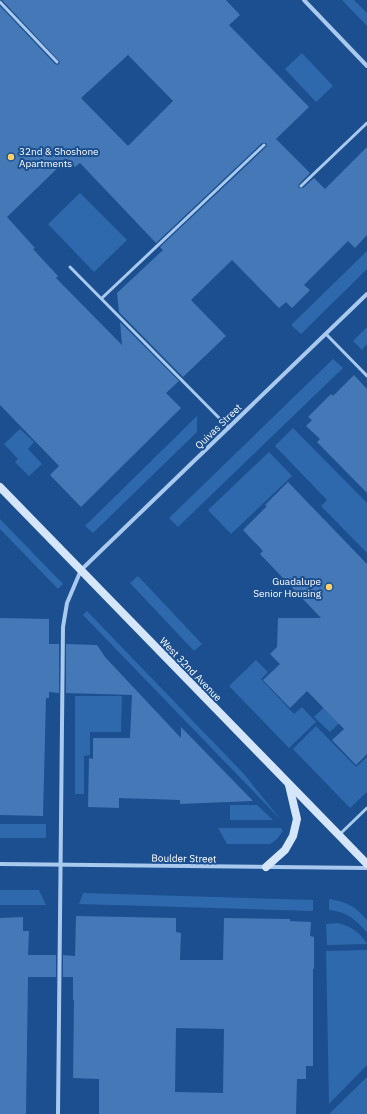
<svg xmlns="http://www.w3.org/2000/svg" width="367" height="1114" viewBox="0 0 367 1114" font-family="'IBM Plex Sans',sans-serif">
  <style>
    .green { fill: #2e69ad }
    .building { fill: #4478b7; fill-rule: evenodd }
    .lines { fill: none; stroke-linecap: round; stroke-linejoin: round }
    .lane { stroke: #a9c9ee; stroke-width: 3 }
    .street { stroke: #a9c9ee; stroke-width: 4 }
    .secondary { stroke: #d6e6fa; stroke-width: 8 }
    .poi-dot { fill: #ffd166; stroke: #1b4f8f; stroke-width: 1.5 }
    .labels { text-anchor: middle; stroke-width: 4; stroke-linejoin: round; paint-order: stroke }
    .poi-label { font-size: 10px; fill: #fff; stroke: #1b4f8f; text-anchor: start }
    .street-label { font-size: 10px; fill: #fff; stroke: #1b4f8f }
  </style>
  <rect width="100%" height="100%" fill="#1b4f8f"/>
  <g class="green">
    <polygon points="342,0 354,0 367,13 367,26"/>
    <polygon points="302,53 333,86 316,102 285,69"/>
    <polygon points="80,193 127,240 94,272 48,224"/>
    <polygon points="367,251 367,269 301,334 291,325"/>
    <polygon points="367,327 367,344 362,350 353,341"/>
    <polygon points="333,359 343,368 178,527 169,518"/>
    <polygon points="197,416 197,432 93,533 85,526"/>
    <polygon points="293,428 367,503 367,553 321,506 327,500 275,446"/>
    <polygon points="20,429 34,442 28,449 42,464 29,476 15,462 18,459 4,444"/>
    <polygon points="269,452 292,476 231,534 208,510"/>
    <polygon points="0,519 63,584 58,589 0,529"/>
    <polygon points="138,576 202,644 194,651 130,583"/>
    <polygon points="87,611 244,774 281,820 83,615"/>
    <polygon points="256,660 268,672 261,679 294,714 302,707 316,722 289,748 229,686"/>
    <polygon points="367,666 367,696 330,732 314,717"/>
    <polygon points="75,696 122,696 121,732 90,732 90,755 84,756 84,794 75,794"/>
    <polygon points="316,726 356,767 367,757 367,792 350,808 293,749"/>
    <polygon points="230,805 257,805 273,820 230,820"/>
    <rect x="0" y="824" width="46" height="14"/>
    <polygon points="218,828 281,828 283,831 276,840 270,844 227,844"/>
    <polygon points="0,890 39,890 46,905 0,905"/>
    <polygon points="83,893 313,900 313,911 79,904"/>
    <path d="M329 899C347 902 355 906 367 920V932C354 919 348 912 329 910Z"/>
    <path d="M338 923C350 926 361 933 367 944L327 945 326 924Z"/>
    <polygon points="367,950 367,1065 329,1104 326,951"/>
    <polygon points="367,1077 367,1114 329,1114"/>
  </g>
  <g class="building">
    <path d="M2 0H226L240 15 229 25 309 107 276 139 310 173 299 184 298 186 299 188H303L314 178 325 189 367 147V235L355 248 348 241 304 285 310 290 292 308 286 302 279 308 232 260 191 300 226 336 183 377 119 312 117 293 163 250 160 247 266 147 267 145 266 143H262L156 243 80 163 75 167 67 159 7 217 35 248 33 249 58 276 56 278 122 345 120 322 179 381 166 393 181 408 81 507 50 475 59 466 0 405V6L55 64 58 65 60 62ZM128 55 173 101 128 146 81 98Z"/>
    <polygon points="354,375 367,389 367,493 317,442 320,439 306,426 312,420 308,417 331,394 333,396"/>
    <polygon points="288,482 367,564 367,754 356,765 332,740 344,729 307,691 290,708 263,680 280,664 270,654 277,647 278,618 321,618 260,554 263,551 243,530 267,506 265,505"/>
    <polygon points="0,618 49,619 49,644 59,644 59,693 49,692 49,698 46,698 43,816 0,815"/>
    <polygon points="66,644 97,645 105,657 181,738 181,727 253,801 180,804 180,800 119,798 119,808 88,807 89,758 93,759 93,738 130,738 132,695 66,693"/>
    <path d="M76 916 176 918V932L181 933 180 960H223L224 918 290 919V921L311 922 310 936 314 937V969H313V1066H306V1079H297L296 1114H99V1079L73 1078 74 1000H73V977H63V955L75 956ZM176 1028 224 1029 223 1093 175 1092Z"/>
    <polygon points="23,917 23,931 29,931 28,955 56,955 56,977 28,977 26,1114 0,1114 0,918"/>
  </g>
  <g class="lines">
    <g class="lane">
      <polyline points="0,2 57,62"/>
      <polyline points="301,186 367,123"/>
      <polyline points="70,267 229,428"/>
      <polyline points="102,298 264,145"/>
      <polyline points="326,334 367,376"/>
      <polyline points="340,834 367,808"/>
    </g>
    <g class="street">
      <polyline points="304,0 367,66"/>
      <polyline points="0,864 367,868"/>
      <polyline points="58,1114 63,627 67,603 81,570 367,294"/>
    </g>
    <g class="secondary">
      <polyline points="0,487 367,864"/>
      <polyline points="266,867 285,850 293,836 297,819 289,785"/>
    </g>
  </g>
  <g class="poi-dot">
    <circle cx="11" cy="157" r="4"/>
    <circle cx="329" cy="587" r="4"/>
  </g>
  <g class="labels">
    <g class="poi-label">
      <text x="19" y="155">32nd &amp; Shoshone<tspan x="19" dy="12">Apartments</tspan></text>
      <text x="321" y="585" text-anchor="end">Guadalupe<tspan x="321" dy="12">Senior Housing</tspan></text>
    </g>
    <g class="street-label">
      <text transform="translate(218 426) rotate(-44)" y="4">Quivas Street</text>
      <text transform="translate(191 669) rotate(46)" y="4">West 32nd Avenue</text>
      <text transform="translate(184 858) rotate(1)" y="4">Boulder Street</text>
    </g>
  </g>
</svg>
